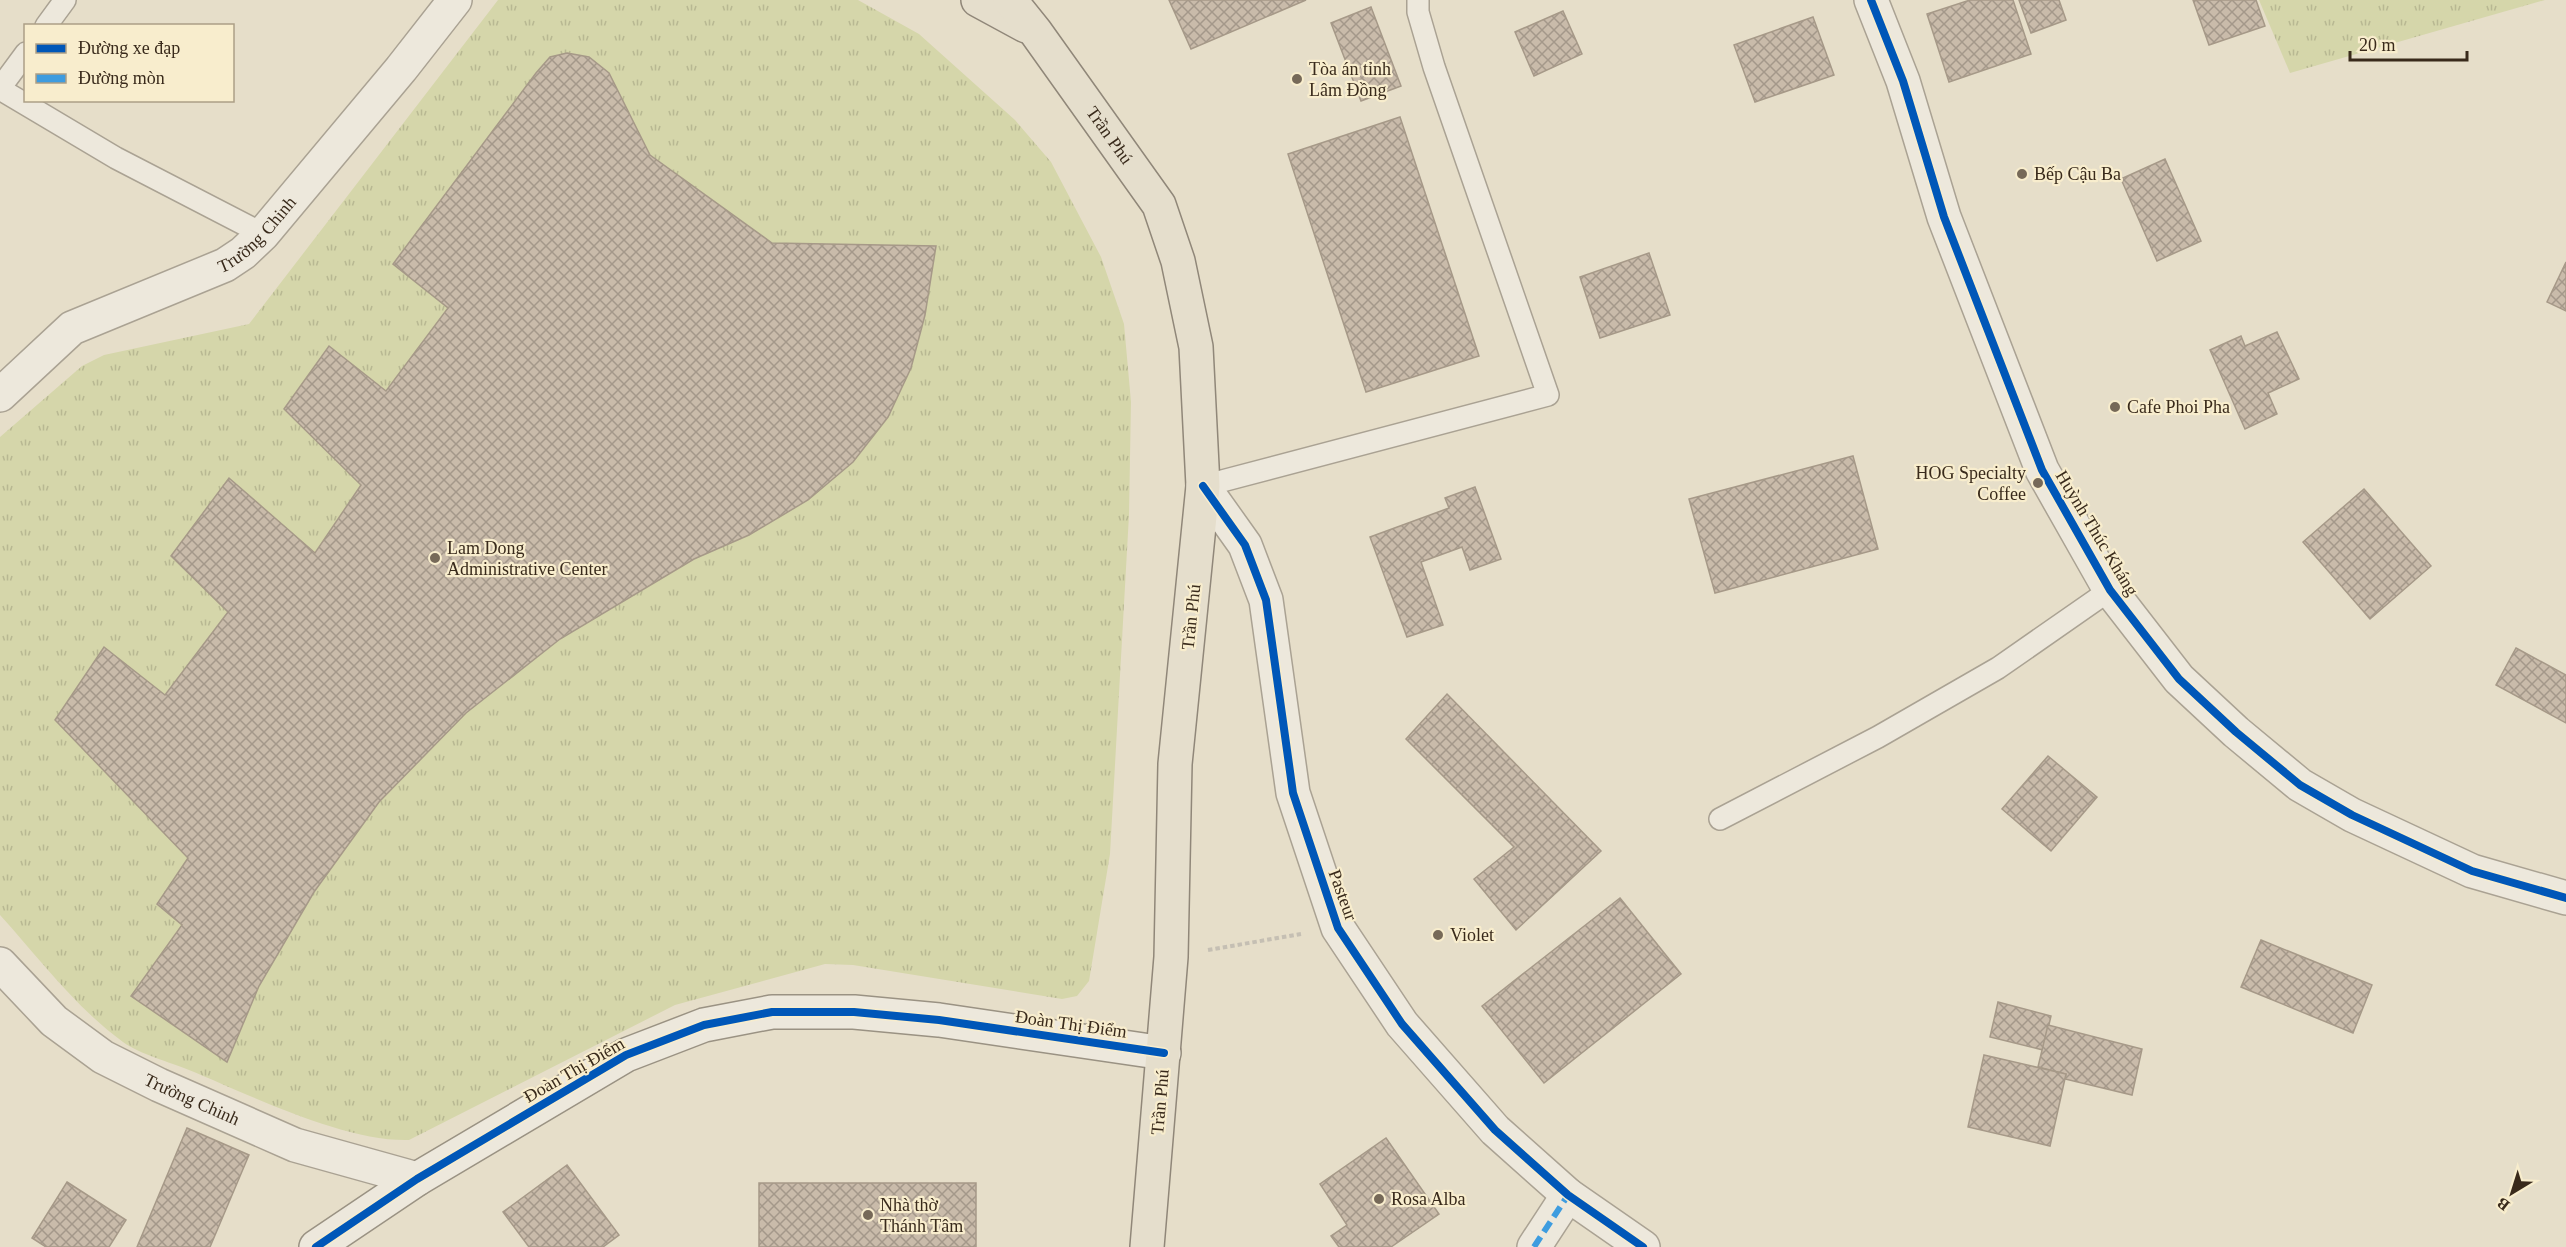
<svg xmlns="http://www.w3.org/2000/svg" width="2566" height="1247" viewBox="0 0 2566 1247" font-family="'Times New Roman',serif">
  <style>
    .grass { fill: url(#grass-tufts) }
    .building { fill: url(#building-cross-hatch); stroke: #a69988; stroke-width: 1.5 }
    .lines { fill: none; stroke-linecap: round; stroke-linejoin: round }
    .lane-casing { stroke: #aaa293; stroke-width: 24 }
    .street-casing { stroke: #aaa293; stroke-width: 36 }
    .secondary-casing { stroke: #9a9283; stroke-width: 36 }
    .primary-casing { stroke: #908779; stroke-width: 36 }
    .path { stroke: #c5bfb3; stroke-width: 4; stroke-dasharray: 4.5 3; stroke-linecap: butt }
    .lane { stroke: #ede8dc; stroke-width: 21 }
    .street { stroke: #ede8dc; stroke-width: 33 }
    .secondary { stroke: #ede8dc; stroke-width: 33 }
    .primary { stroke: #e5decc; stroke-width: 33 }
    .quiet { stroke: #3e9cdf; stroke-width: 6; stroke-dasharray: 12 6; stroke-linecap: butt }
    .cycleway-casing { stroke: #f8edcd; stroke-width: 11 }
    .cycleway { stroke: #0057b8; stroke-width: 8 }
    .poi-dot { fill: #766958; stroke: #f8edcd; stroke-width: 2 }
    .labels { text-anchor: middle; stroke-width: 4.5; stroke-linejoin: round; paint-order: stroke }
    .poi-label { font-size: 18px; fill: #392a1b; stroke: #f8edcd; text-anchor: start }
    .street-label { font-size: 18px; fill: #392a1b; stroke: #f8edcd }
  </style>
  <defs>
    <pattern id="grass-tufts" width="24" height="20" patternUnits="userSpaceOnUse" patternTransform="scale(1.5)"><rect width="24" height="20" fill="#d5d6aa"/><path d="M3 7l-1-3M5 7V3M7 7l1-3M15 17l-1-3M17 17v-4M19 17l1-3" fill="none" stroke="#b8b892"/></pattern>
    <pattern id="building-cross-hatch" width="8" height="8" patternUnits="userSpaceOnUse" patternTransform="scale(1.5)"><rect width="8" height="8" fill="#c9bbaa"/><path d="M0 0l8 8M0 8l8-8" fill="none" stroke="#a4988a"/></pattern>
  </defs>
  <rect width="100%" height="100%" fill="#e6dec9"/>
  <g class="grass">
    <path d="M498 0H858L919 34 1015 120 1051 162 1101 257 1124 324 1131 402 1129 515 1110 854 1089 981 1077 996 1062 999 853 965 825 964 675 1005 409 1140C344 1142 250 1095 189 1070 170 1062 139 1054 123 1042 75 1007 39 958 0 915V437L82 366 104 355 249 324Z"/>
    <polygon points="2259,0 2545,0 2290,73"/>
  </g>
  <g class="building">
    <polygon points="1169,0 1306,0 1191,49"/>
    <polygon points="1970,0 2013,0 2031,54 1949,82 1927,14"/>
    <polygon points="2019,0 2059,0 2066,20 2031,33"/>
    <polygon points="2193,0 2256,0 2265,26 2209,45"/>
    <polygon points="1371,7 1401,86 1361,101 1331,23"/>
    <polygon points="1563,11 1582,54 1534,76 1515,32"/>
    <polygon points="1813,17 1834,75 1755,102 1734,45"/>
    <polygon points="567,53 589,57 609,73 650,155 772,243 936,246 925,315 911,368 888,417 853,462 808,500 749,535 694,559 560,639 466,713 379,802 314,892 259,986 227,1062 131,996 182,925 157,904 188,858 55,720 104,647 165,695 228,612 171,556 229,478 315,553 361,485 284,409 329,346 386,391 448,308 393,264 536,73 550,57"/>
    <polygon points="1400,117 1479,356 1366,392 1288,154"/>
    <polygon points="2165,159 2201,241 2157,261 2121,179"/>
    <polygon points="1649,253 1670,315 1600,338 1580,277"/>
    <polygon points="2566,262 2566,311 2547,302"/>
    <polygon points="2277,332 2299,379 2268,393 2277,414 2245,429 2210,350 2241,336 2245,346"/>
    <polygon points="1853,456 1878,549 1715,593 1689,499"/>
    <polygon points="1475,487 1501,559 1470,570 1462,547 1421,562 1443,625 1407,637 1370,537 1449,508 1445,498"/>
    <polygon points="2364,489 2431,566 2370,619 2303,542"/>
    <polygon points="2516,648 2566,675 2566,723 2496,685"/>
    <polygon points="1447,694 1601,851 1516,930 1474,879 1514,847 1406,739"/>
    <polygon points="2048,756 2097,797 2051,851 2002,809"/>
    <polygon points="1620,898 1681,974 1544,1083 1482,1006"/>
    <polygon points="2261,940 2372,985 2353,1033 2241,987"/>
    <polygon points="1998,1002 2051,1016 2043,1050 1990,1037"/>
    <polygon points="2048,1025 2142,1049 2132,1095 2065,1079 2066,1074 2038,1067"/>
    <polygon points="1984,1055 2066,1074 2050,1146 1968,1127"/>
    <polygon points="187,1128 249,1155 210,1247 137,1247"/>
    <polygon points="1386,1138 1439,1214 1391,1247 1339,1247 1331,1236 1347,1225 1320,1184"/>
    <polygon points="567,1165 619,1235 603,1247 529,1247 503,1212"/>
    <polygon points="67,1182 126,1220 109,1247 46,1247 32,1238"/>
    <rect x="759" y="1183" width="217" height="64"/>
  </g>
  <g class="lines">
    <g class="lane-casing">
      <g id="lane">
        <polyline points="46,26 65,0"/>
        <polyline points="0,88 26,53"/>
        <polyline points="0,89 116,158 263,234"/>
        <polyline points="1203,486 1548,395 1434,67 1418,12 1418,0"/>
        <polyline points="1720,819 1878,737 1998,668 2110,590"/>
      </g>
    </g>
    <g class="street-casing">
      <g id="street">
        <polyline points="1871,0 1903,81 1944,217 2042,470 2110,590 2179,679 2236,732 2300,785 2352,815 2472,871 2566,898"/>
        <path id="s1" d="M0 395 72 328 225 265 243 253 263 234 401 69 455 0"/>
        <polyline points="1203,486 1245,545 1266,600 1293,793 1338,928 1402,1024 1495,1130 1568,1195 1643,1247"/>
        <path id="s2" d="M0 964 54 1021 103 1057 159 1085 295 1145 417 1179"/>
        <polyline points="1534,1247 1568,1195"/>
      </g>
    </g>
    <g class="secondary-casing">
      <polyline id="secondary" points="316,1247 417,1179 626,1055 704,1025 772,1012 854,1012 939,1020 1164,1053"/>
    </g>
    <g class="primary-casing">
      <g id="primary">
        <polyline points="978,0 1026,26"/>
        <path id="s3" d="M1010 0 1035 31 1159 205 1178 261 1196 347 1203 486 1175 764 1171 957 1147 1247"/>
      </g>
    </g>
    <polyline class="path" points="1208,950 1301,934"/>
    <use href="#lane" class="lane"/>
    <use href="#street" class="street"/>
    <use href="#secondary" class="secondary"/>
    <use href="#primary" class="primary"/>
    <polyline class="quiet" points="1534,1247 1568,1195"/>
    <g class="cycleway-casing">
      <g id="cycleway">
        <polyline points="1871,0 1903,81 1944,217 2042,470 2110,590 2179,679 2236,732 2300,785 2352,815 2472,871 2566,898"/>
        <polyline points="1203,486 1245,545 1266,600 1293,793 1338,928 1402,1024 1495,1130 1568,1195 1643,1247"/>
        <polyline points="316,1247 417,1179 626,1055 704,1025 772,1012 854,1012 939,1020 1164,1053"/>
      </g>
    </g>
    <use href="#cycleway" class="cycleway"/>
  </g>
  <g class="poi-dot">
    <circle cx="1297" cy="79" r="6"/>
    <circle cx="2022" cy="174" r="6"/>
    <circle cx="2115" cy="407" r="6"/>
    <circle cx="2038" cy="483" r="6"/>
    <circle cx="435" cy="558" r="6"/>
    <circle cx="1438" cy="935" r="6"/>
    <circle cx="1379" cy="1199" r="6"/>
    <circle cx="868" cy="1215" r="6"/>
  </g>
  <g class="labels">
    <g class="poi-label">
      <text x="1309" y="75">Tòa án tỉnh<tspan x="1309" dy="21">Lâm Đồng</tspan></text>
      <text x="2034" y="180">Bếp Cậu Ba</text>
      <text x="2127" y="413">Cafe Phoi Pha</text>
      <text x="2026" y="479" text-anchor="end">HOG Specialty<tspan x="2026" dy="21">Coffee</tspan></text>
      <text x="447" y="554">Lam Dong<tspan x="447" dy="21">Administrative Center</tspan></text>
      <text x="1450" y="941">Violet</text>
      <text x="1391" y="1205">Rosa Alba</text>
      <text x="880" y="1211">Nhà thờ<tspan x="880" dy="21">Thánh Tâm</tspan></text>
    </g>
    <g class="street-label">
      <text dy="6" stroke="none"><textPath href="#s3" startOffset="168">Trần Phú</textPath></text>
      <text dy="6" stroke="none"><textPath href="#s1" startOffset="308">Trường Chinh</textPath></text>
      <text transform="translate(2097 533) rotate(59)" y="6">Huỳnh Thúc Kháng</text>
      <text transform="translate(1191 617) rotate(-84)" y="6">Trần Phú</text>
      <text transform="translate(1343 895) rotate(70)" y="6">Pasteur</text>
      <text transform="translate(1071 1024) rotate(8)" y="6">Đoàn Thị Điểm</text>
      <text transform="translate(574 1070) rotate(-30)" y="6">Đoàn Thị Điểm</text>
      <text dy="6" stroke="none"><textPath href="#s2" startOffset="238">Trường Chinh</textPath></text>
      <text transform="translate(1160 1102) rotate(-85)" y="6">Trần Phú</text>
    </g>
  </g>
  <rect x="24" y="24" width="210" height="78" fill="#f8edcd" stroke="#ac9f86" stroke-width="1.5"/>
  <rect x="36" y="44" width="30" height="9" fill="#0057b8" stroke="#ac9f86" stroke-width="1.5"/>
  <text x="78" y="54" font-size="18" fill="#392a1b">Đường xe đạp</text>
  <rect x="36" y="74" width="30" height="9" fill="#3e9cdf" stroke="#ac9f86" stroke-width="1.5"/>
  <text x="78" y="84" font-size="18" fill="#392a1b">Đường mòn</text>
  <g transform="translate(2512 1193) rotate(218)" stroke="#f8edcd" stroke-width="4.5" paint-order="stroke">
  <path d="M0-4.5L10 22L0 15L-10 22Z" fill="#392a1b"/>
  <text y="-9" font-size="16" font-weight="bold" text-anchor="middle" fill="#392a1b">B</text>
  </g>
  <path d="M2350 51v9h117v-9" fill="none" stroke="#392a1b" stroke-width="3"/>
  <text x="2359" y="51" font-size="18" fill="#392a1b" stroke="#f8edcd" stroke-width="4.5" paint-order="stroke">20 m</text>
</svg>
